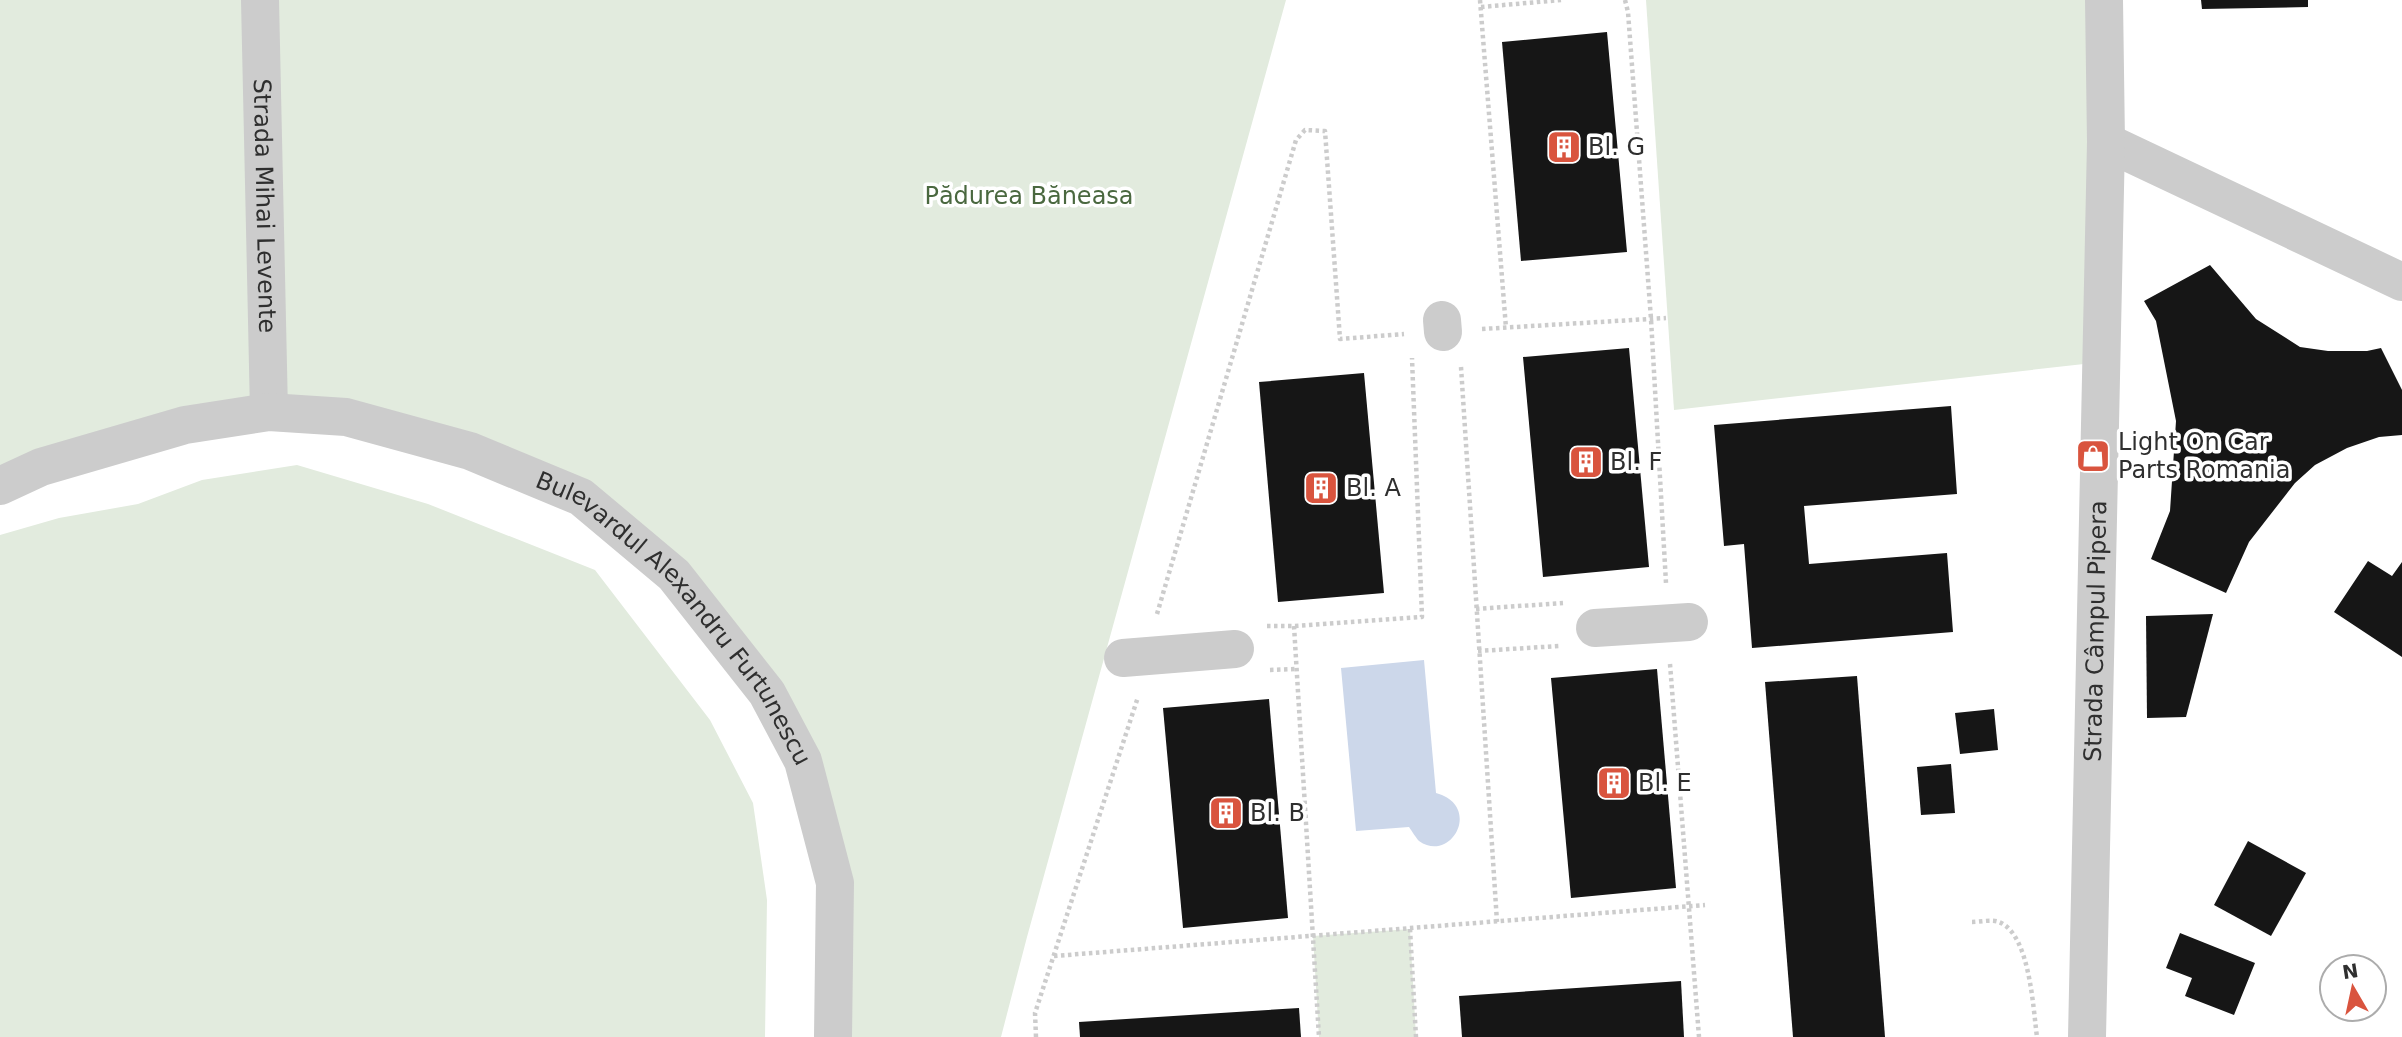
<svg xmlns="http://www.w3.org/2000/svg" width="2402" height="1037" viewBox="0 0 2402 1037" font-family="'DejaVu Sans',sans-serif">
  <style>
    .green { fill: #e2ebde }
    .water { fill: #ccd7ea }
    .building { fill: #161616 }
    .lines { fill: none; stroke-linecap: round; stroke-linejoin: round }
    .path { stroke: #ccc; stroke-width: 4.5; stroke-dasharray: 3.5 3.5; stroke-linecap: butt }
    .minor { stroke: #ccc; stroke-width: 38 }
    .labels { text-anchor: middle; stroke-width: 7; stroke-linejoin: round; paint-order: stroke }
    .poi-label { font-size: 24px; fill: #2f2f2f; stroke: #fff; text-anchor: start }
    .park-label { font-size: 24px; fill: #4a683f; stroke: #fff }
    .street-label { font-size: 24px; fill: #2f2f2f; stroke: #fff }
  </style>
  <rect width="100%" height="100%" fill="#fff"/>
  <g class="green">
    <polygon points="0,0 1286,0 1027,937 1001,1037 833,1037 835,883 767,693 581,497 269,412 0,486"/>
    <polygon points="1646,0 2104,0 2102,362 1674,410"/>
    <polygon points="297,465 428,504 595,570 710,720 753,803 767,900 765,1037 0,1037 0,535 59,518 138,504 202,480"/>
    <polygon points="1410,929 1416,1037 1319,1037 1313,936"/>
  </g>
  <path class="water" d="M1424 660 1436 793C1483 806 1451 864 1419 841 1416 838 1412 831 1409 827L1356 831 1341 668Z"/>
  <g class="building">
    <polygon points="2201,0 2308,0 2308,7 2202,9"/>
    <polygon points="1607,32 1627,252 1521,261 1502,42"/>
    <polygon points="2210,265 2256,319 2300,347 2328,351 2367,351 2381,348 2402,390 2402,435 2379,437 2347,448 2315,465 2295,483 2249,542 2226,593 2151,559 2170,511 2176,421 2156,321 2144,301"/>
    <polygon points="1629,348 1649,567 1543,577 1523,357"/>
    <polygon points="1364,373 1384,593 1278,602 1259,382"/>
    <polygon points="1951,406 1957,494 1804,506 1809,564 1947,553 1953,632 1752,648 1744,544 1724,546 1714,425"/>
    <polygon points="2368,561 2392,576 2402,562 2402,657 2334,612"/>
    <polygon points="2213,614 2186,717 2147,718 2146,616"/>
    <polygon points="1657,669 1676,888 1571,898 1551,678"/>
    <polygon points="1857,676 1885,1037 1793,1037 1765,682"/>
    <polygon points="1269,699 1288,918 1183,928 1163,708"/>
    <polygon points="1994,709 1998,750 1960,754 1955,713"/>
    <polygon points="1951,764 1955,813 1921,815 1917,767"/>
    <polygon points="2248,841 2306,873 2271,936 2214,905"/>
    <polygon points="2180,933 2255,963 2234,1015 2185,996 2192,978 2166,968"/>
    <polygon points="1681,981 1684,1037 1462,1037 1459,996"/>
    <polygon points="1299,1008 1301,1037 1080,1037 1079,1022"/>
  </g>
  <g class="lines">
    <g class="path">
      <polyline points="1480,0 1506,328"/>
      <polyline points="1625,0 1628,12 1651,319 1666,583"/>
      <polyline points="1481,7 1561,0"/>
      <polyline points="1482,329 1666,318"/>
      <polyline points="1461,367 1497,922"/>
      <polyline points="1476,609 1563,603"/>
      <polyline points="1157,614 1296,140 1305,130 1325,131 1340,339 1404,334"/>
      <polyline points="1267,626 1294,626 1422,617 1412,358"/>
      <polyline points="1294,626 1319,1037"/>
      <polyline points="1478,651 1559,646"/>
      <polyline points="1670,664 1699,1037"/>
      <polyline points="1270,670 1297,669"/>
      <path d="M1972 922C1980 922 1992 919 1999 922 2030 934 2033 1008 2037 1037"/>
      <polyline points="1410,929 1416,1037"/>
      <polyline points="1054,956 1705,905"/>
      <polyline points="1036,1037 1035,1013 1138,697"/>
    </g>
    <g class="minor">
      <path id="s1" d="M260 0 269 412"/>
      <polyline points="2106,142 2402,282"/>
      <polyline points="1442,320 1443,332"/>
      <path id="s2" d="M0 486 41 467 185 425 269 412 346 417 470 451 581 497 674 575 767 693 803 761 835 883 833 1037"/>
      <polyline points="1595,628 1689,622"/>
      <polyline points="1123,658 1235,649"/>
      <path id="s3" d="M2087 1037 2106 142 2104 0"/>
    </g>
  </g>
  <defs>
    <g id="building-square" transform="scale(1.75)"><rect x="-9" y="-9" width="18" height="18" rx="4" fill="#d9543e" stroke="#fff"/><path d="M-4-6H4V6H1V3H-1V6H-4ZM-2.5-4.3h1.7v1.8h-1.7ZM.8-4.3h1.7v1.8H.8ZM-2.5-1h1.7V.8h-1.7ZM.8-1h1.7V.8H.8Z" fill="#fff"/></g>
    <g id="shop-square" transform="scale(1.75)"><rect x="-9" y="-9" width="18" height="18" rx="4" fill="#d9543e" stroke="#fff"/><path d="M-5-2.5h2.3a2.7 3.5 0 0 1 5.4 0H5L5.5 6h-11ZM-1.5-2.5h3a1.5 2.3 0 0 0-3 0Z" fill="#fff"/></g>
  </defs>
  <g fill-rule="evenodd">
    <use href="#building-square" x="1564" y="147"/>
    <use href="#shop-square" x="2093" y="456"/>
    <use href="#building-square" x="1586" y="462"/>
    <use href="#building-square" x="1321" y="488"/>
    <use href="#building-square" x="1614" y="783"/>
    <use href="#building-square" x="1226" y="813"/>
  </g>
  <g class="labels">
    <g class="poi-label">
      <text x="1588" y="155">Bl. G</text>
      <text x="2118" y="450">Light On Car<tspan x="2118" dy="28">Parts Romania</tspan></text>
      <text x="1610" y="470">Bl. F</text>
      <text x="1346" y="496">Bl. A</text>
      <text x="1638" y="791">Bl. E</text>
      <text x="1250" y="821">Bl. B</text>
    </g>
    <g class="park-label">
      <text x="1029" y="204">Pădurea Băneasa</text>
    </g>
    <g class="street-label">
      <text dy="8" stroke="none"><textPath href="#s1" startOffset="206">Strada Mihai Levente</textPath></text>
      <text dy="8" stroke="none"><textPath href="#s2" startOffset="758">Bulevardul Alexandru Furtunescu</textPath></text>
      <text dy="8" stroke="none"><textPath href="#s3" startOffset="406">Strada Câmpul Pipera</textPath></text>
    </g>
  </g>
  <g transform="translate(2353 988) rotate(351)"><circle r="33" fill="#ffffff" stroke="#acacac" stroke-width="2"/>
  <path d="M0-5L12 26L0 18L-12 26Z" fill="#d9543e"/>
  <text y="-10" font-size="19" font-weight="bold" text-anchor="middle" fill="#2f2f2f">N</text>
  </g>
</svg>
